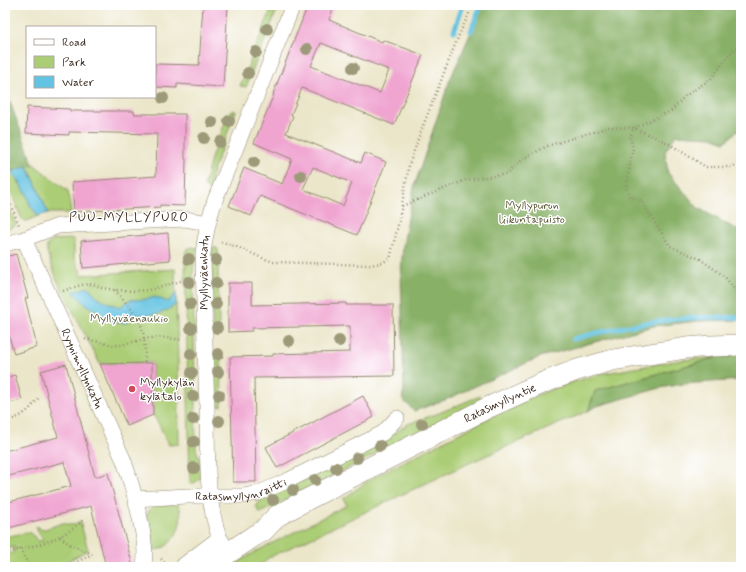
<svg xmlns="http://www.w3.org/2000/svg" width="746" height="572" viewBox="0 0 746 572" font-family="Mynerve,sans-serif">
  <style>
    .green { fill: #abcd75; stroke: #737c4a }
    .forest { fill: #88b066; stroke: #626d42 }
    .water { fill: #63c3e2; stroke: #4f7680 }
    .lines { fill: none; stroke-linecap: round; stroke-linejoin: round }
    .stream { stroke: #63c3e2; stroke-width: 5 }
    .building { fill: #f0a5d1; fill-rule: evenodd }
    .street-casing { stroke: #938874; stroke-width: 16 }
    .secondary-casing { stroke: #938874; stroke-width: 22 }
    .path { stroke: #938874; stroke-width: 2.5; stroke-dasharray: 1 3; stroke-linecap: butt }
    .street { stroke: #fff; stroke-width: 15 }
    .secondary { stroke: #fff; stroke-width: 21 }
    .tree { fill: #9d9a79 }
    .poi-dot { fill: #d1495b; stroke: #fff; stroke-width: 1.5 }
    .labels { text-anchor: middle; stroke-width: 3; stroke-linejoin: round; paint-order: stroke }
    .park-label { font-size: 12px; fill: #5d5b38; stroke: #fff }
    .street-label { font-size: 12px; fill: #3b2a1e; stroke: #fff }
    .poi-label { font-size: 12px; fill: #3b2a1e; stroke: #fff; text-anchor: start }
    .neighbourhood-label { font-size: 13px; letter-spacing: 1px; fill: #3b2a1e; stroke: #fff }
  </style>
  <rect width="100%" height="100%" fill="#fff"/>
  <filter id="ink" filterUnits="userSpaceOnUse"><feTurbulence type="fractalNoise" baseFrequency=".025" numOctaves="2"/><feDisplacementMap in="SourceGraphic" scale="8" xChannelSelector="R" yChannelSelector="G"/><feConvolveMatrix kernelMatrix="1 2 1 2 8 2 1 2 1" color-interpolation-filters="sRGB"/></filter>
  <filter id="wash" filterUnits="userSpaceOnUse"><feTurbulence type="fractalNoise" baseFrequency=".012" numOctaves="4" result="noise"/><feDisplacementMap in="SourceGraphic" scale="16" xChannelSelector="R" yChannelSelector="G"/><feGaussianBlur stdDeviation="0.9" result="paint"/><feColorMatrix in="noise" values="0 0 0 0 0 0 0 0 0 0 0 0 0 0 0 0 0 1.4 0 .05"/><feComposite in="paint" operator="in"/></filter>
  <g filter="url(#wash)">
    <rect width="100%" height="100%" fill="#ebe6c9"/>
    <g class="green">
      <polygon points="273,5 279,5 246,87 240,86"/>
      <polygon points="230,111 236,111 212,173 210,191 204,186 212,155"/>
      <polygon points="33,164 68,191 71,213 48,213 35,182 27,166"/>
      <polygon points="12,172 27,194 30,205 38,216 27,221 24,221 21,217 5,177 5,174"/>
      <polygon points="5,197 16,225 5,230"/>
      <polygon points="74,239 74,257 82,275 175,269 178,362 179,444 169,445 157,421 153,415 152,363 100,364 57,280 47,252 47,245 53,240"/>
      <path d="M191 247 198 248 194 260 193 282 196 449C200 461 209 480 190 484L185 258 186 250Z"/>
      <polygon points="212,247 217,248 218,250 219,332 216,333 213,330"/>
      <polygon points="214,352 221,352 222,406 215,406"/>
      <polygon points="718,357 595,391 588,411 467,464 268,558 260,567 230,567 255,552 347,505 343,499 372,478 522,401 557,387 600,374 681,360"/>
      <polygon points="480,396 482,400 260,513 256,507 262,498 271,495 396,432 408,424 439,413"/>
      <path d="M154 504H178C187 520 173 550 154 550L146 520 147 514Z"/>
      <path d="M80 521 88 550 57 567H5V555L14 552V547L5 550V537L29 532 39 541 43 540 35 527H38L42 530 63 523C71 526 73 526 80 521Z"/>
    </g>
    <g class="forest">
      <polygon points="483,5 741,5 741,128 725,142 711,137 676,135 665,152 668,173 698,208 741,232 741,320 698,321 653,326 540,357 445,400 414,411 402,399 404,390 401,272 403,245 414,187 449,82"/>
      <polygon points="5,89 33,164 5,174"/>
      <polygon points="737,354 741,355 741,380 682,384 660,388 597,406 588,411 595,391 718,357"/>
    </g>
    <g class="water">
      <polygon points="27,166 35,182 48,213 38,216 30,205 27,194 21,186 20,182 12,172"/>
      <path d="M89 287C96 299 108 303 120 307L130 300 148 299 155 297 168 302 176 293V304C159 317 152 315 132 315L129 321 126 323 112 321 86 304 73 292 81 289Z"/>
    </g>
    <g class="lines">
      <g class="stream">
        <polyline points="454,31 463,5"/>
        <polyline points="471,31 481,5"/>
        <path d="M573 339C630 324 682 314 741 318"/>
      </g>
    </g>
    <g id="blocks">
      <g class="building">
        <polygon points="203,5 228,5 223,87 177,84 177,88 155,87 155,64 199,65"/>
        <path d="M308 5H334L329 20 382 42 383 40 423 55 394 125 302 88 291 115 293 116 286 133 361 163 365 153 386 162 357 235 260 196 251 216 229 206 244 168 282 184 292 159 254 143 274 94H273ZM321 43 389 70 380 93 311 66ZM313 167 352 183 343 206 303 189Z"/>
        <polygon points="27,107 70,109 70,111 134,111 134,114 185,114 185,159 186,159 185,206 160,205 160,207 74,212 72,182 156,176 157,134 69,132 69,135 26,133"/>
        <polygon points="168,233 170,260 83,268 81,241"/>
        <polygon points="16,254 28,298 25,298 37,347 14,354 5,321 5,257"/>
        <polygon points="228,283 252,283 252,305 346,303 346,305 393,305 394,376 254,378 256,482 233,482 230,357 273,356 273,354 350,352 350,326 252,328 252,331 228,332"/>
        <polygon points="152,363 153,415 127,426 100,364"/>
        <polygon points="66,364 95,477 108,473 133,567 106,567 91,506 5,529 5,503 71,486 64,462 5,477 5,451 58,437 41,371"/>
        <polygon points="15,375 22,400 5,404 5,378"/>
        <polygon points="363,396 374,417 277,468 266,447"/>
      </g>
    </g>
  </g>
  <g filter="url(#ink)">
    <use href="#blocks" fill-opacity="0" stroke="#938874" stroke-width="1"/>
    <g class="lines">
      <g class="street-casing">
        <g id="street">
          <path id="s1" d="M24 239 124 461C131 482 151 547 143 567"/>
          <polyline points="5,244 24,239 58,226 185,219 208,223"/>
          <path id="s2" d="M135 499 187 496H243L259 493 289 480 383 433 397 418"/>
          <path id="s3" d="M225 551C204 507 208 455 207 407 205 356 204 305 203 254 205 235 209 218 215 200L293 5"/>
        </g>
      </g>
      <g class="secondary-casing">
        <g id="secondary">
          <polyline points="186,567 219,542"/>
          <path id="s4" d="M207 567 254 536 263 531 277 516 306 500 487 408 545 382 577 370 613 360 686 348 712 346 741 345"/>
        </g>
      </g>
      <g class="path">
        <polyline points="731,5 741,10"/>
        <polyline points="741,46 733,50 711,79 685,96 671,111 634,128 630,137 633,148 626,187 630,197 639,198 670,246 700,259 724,276 739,295 741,295"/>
        <polyline points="5,190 19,225"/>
        <polyline points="402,206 466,180 507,174 521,160 547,146 609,127 634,128 668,143 706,167 730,167 741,164"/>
        <path d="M221 242C240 246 256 257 274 262L370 265 381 263 390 259 399 221 409 165 421 131 459 35 473 5"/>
        <path d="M115 290C124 301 137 313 142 328 145 339 145 350 145 362"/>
        <polyline points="63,291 81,285 93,284 102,288 115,290 134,291 148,290 181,281"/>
        <polyline points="85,339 113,345 122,345 144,339 158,337 183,340"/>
        <path d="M5 420C20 420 31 409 39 397"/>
        <polyline points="60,537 71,545 92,554"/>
        <polyline points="20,549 30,567"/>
        <path d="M5 553C36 545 60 542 84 519"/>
        <polyline points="161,559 166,564"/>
        <polyline points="67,567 92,554"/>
      </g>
      <use href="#street" class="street"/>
      <use href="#secondary" class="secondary"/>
    </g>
    <g class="tree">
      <circle cx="267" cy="29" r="6"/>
      <circle cx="307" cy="49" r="6"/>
      <circle cx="256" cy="52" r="6"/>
      <circle cx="353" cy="68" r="6"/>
      <circle cx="248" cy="73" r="6"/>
      <circle cx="163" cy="98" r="6"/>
      <circle cx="229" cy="121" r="6"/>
      <circle cx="212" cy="122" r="6"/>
      <circle cx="204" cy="138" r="6"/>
      <circle cx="220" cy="142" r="6"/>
      <circle cx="254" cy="162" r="6"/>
      <circle cx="301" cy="176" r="6"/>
      <circle cx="189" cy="259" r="6"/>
      <circle cx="216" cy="260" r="6"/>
      <circle cx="189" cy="282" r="6"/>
      <circle cx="216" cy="283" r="6"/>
      <circle cx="190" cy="304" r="6"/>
      <circle cx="216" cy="304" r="6"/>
      <circle cx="191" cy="328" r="6"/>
      <circle cx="217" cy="328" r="6"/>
      <circle cx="289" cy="341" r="6"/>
      <circle cx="339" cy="341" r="6"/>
      <circle cx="191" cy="354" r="6"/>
      <circle cx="218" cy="354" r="6"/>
      <circle cx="218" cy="372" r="6"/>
      <circle cx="192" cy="373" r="6"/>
      <circle cx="219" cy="395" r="6"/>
      <circle cx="193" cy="396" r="6"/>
      <circle cx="193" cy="419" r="6"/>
      <circle cx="219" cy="421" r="6"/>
      <circle cx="422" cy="424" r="6"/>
      <circle cx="194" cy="442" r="6"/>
      <circle cx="380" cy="446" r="6"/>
      <circle cx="357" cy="458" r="6"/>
      <circle cx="194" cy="468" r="6"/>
      <circle cx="336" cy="468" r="6"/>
      <circle cx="315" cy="480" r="6"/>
      <circle cx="293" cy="490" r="6"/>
      <circle cx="273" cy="500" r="6"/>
    </g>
  </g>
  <circle class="poi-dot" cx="132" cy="389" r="4"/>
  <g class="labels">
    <g class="park-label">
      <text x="532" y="209">Myllypuron<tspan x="532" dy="14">liikuntapuisto</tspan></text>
      <text x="129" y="322">Myllyväenaukio</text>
    </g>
    <g class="street-label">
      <text dy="4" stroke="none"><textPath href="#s3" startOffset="281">Myllyväenkatu</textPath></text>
      <text dy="4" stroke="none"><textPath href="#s1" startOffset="142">Ryynimyllynkatu</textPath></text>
      <text dy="4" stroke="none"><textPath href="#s4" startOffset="337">Ratasmyllyntie</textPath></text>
      <text dy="4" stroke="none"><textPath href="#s2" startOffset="107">Ratasmyllynraitti</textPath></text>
    </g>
    <g class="poi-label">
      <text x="140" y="386">Myllykylän<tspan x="140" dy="14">kylätalo</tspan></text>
    </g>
    <g class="neighbourhood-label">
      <text x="129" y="221">PUU-MYLLYPURO</text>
    </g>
  </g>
  <rect width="746" height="572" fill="none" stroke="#fff" stroke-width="20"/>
  <rect x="26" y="26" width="130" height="72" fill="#ffffff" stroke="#b1aaa5"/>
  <rect x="34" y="39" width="20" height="6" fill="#ffffff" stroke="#b1aaa5"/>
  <text x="62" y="46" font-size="12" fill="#3b2a1e">Road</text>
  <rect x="34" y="56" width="20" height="12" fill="#abcd75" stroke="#b1aaa5"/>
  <text x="62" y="66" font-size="12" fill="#3b2a1e">Park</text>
  <rect x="34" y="76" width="20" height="12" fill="#63c3e2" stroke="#b1aaa5"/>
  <text x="62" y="86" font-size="12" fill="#3b2a1e">Water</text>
</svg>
